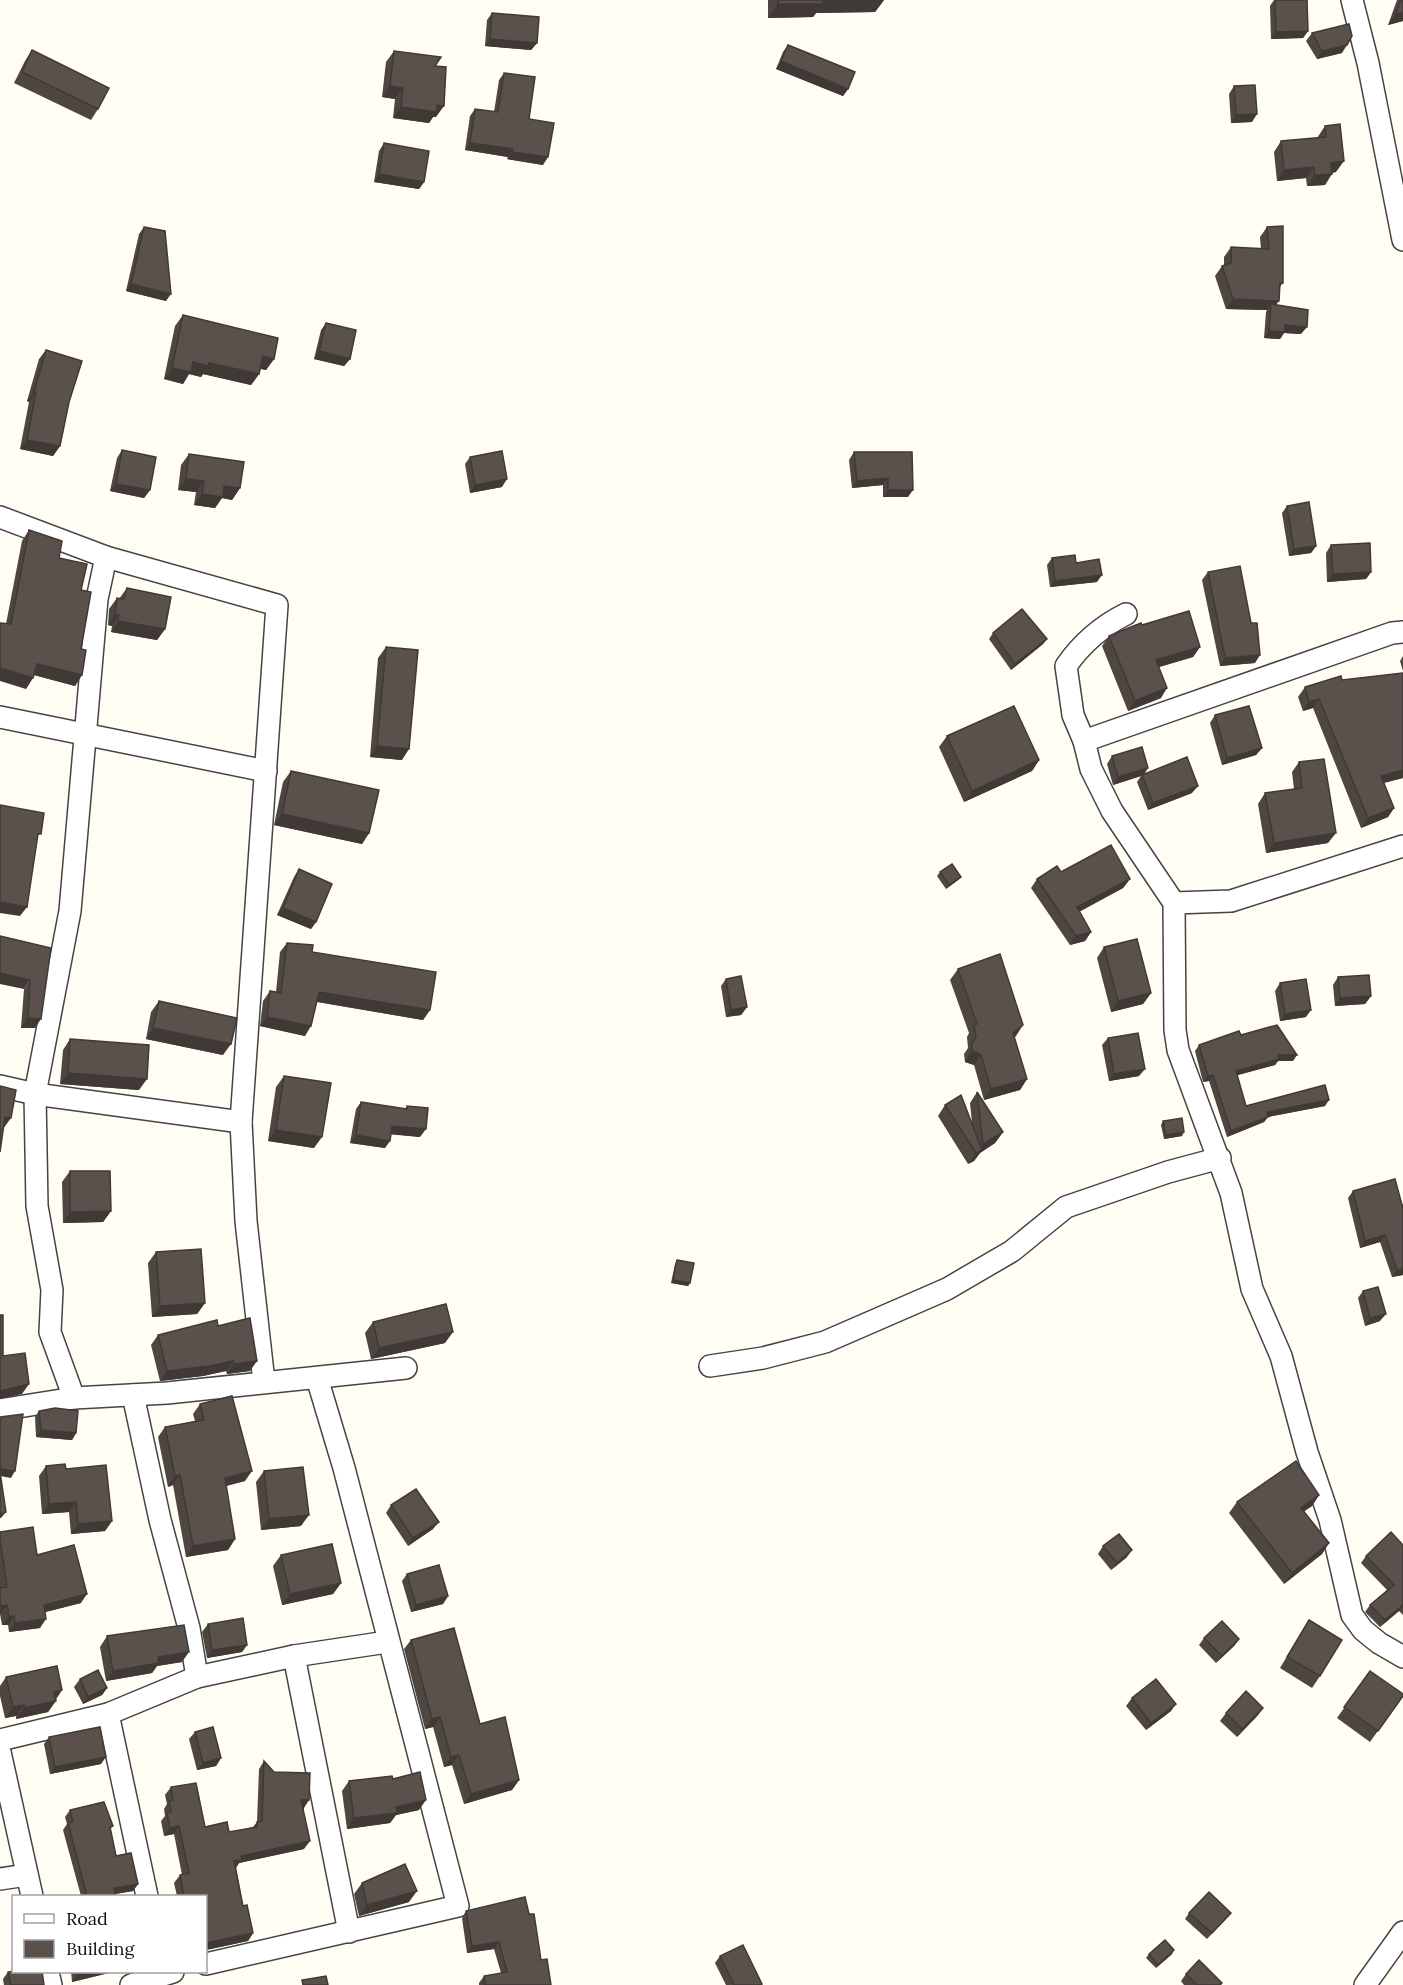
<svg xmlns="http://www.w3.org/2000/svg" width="1403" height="1985" viewBox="0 0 1403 1985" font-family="Lora,serif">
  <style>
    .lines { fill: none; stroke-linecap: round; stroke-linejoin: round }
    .minor-casing { stroke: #444; stroke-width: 24 }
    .minor { stroke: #fff; stroke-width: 21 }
    .wall { fill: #4e4641 }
    .shaded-wall { fill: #403935 }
    .building { fill: #5b514c; stroke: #403935; stroke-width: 1.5 }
  </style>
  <rect width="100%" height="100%" fill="#fffdf4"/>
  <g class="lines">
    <g class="minor-casing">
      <g id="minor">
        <polyline points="1352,0 1368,63 1403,240"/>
        <polyline points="0,517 106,557 277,605 241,1122 246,1221 264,1382"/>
        <path d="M1126 614C1102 626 1082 643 1066 666L1073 715 1084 741 1091 769 1112 811 1174 903 1175 1030 1178 1050 1231 1193 1252 1289 1281 1356 1307 1452 1330 1520 1352 1615 1363 1630 1379 1643 1403 1657"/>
        <polyline points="0,717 266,771"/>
        <polyline points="1084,741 1392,633 1403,632"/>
        <polyline points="1174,903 1231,901 1403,846"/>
        <polyline points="0,1086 35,1094 241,1122"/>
        <polyline points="710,1366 763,1358 825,1342 947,1289 1012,1251 1066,1207 1168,1172 1220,1158"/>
        <polyline points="133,1395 160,1520 189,1628 197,1677"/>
        <polyline points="74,1398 50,1332 52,1290 37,1206 35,1094 70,911 97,599 106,557"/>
        <polyline points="0,1410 74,1398 167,1393 406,1368"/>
        <polyline points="294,1656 349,1932"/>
        <polyline points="108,1714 147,1896"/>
        <polyline points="0,1740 108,1714 197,1677 294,1656 387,1642"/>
        <polyline points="0,1752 32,1896"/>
        <polyline points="0,1879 27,1875"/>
        <polyline points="206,1964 458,1906 344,1468 317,1378"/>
        <polyline points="48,1972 51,1985"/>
        <polyline points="131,1985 173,1972"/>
        <polyline points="1365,1985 1403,1932"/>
      </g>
    </g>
    <use href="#minor" class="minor"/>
  </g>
  <g class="wall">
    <polygon points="768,0 884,0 875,12 816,13 813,17 768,18"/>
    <polygon points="1274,0 1308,31 1303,38 1271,39 1270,6"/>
    <polygon points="1397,0 1403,0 1403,21 1388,25"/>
    <polygon points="492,13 537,43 531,50 485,46 487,20"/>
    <polygon points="1312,33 1342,53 1317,59 1306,41"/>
    <polygon points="788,45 848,89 843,96 776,69 783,52"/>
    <polygon points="32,50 98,109 91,120 14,83 25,61"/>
    <polygon points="394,51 435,66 436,117 433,117 429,123 393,118 395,99 382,97 386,62"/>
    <polygon points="504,73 529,119 543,165 507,159 508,157 465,150 470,116 475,109 494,112 499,80"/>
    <polygon points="1234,86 1252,122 1231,123 1229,94"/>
    <polygon points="1325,126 1336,172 1332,173 1325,185 1307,186 1306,178 1277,181 1274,152 1281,141 1317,138"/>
    <polygon points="384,143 424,182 419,189 374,182 379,151"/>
    <polygon points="144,227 166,301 126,291 139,234"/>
    <polygon points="1267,227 1283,283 1279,288 1276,305 1301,334 1284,333 1280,339 1264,338 1266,312 1267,310 1226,309 1215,276 1222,266 1224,265 1224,257 1231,247 1261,249 1260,237"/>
    <polygon points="183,315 274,359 266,370 260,369 259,374 251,385 203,374 201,377 189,374 183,384 164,379 175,326"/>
    <polygon points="326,323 350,359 344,366 314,359 321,330"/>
    <polygon points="46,350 69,402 60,446 53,456 20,449 29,402 27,401 39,359"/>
    <polygon points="122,450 150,490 144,498 110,491 117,458"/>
    <polygon points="854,452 912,452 908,497 883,497 883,485 852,488 849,460"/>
    <polygon points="189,454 240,488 232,500 222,498 215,508 194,505 196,492 178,490 181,465"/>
    <polygon points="470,457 502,487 470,493 465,464"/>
    <polygon points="1287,506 1316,546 1311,553 1289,556 1282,513"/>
    <polygon points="29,530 59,558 81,590 82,675 75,686 34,675 26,689 6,624 22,541"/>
    <polygon points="1331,545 1371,572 1366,579 1327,582 1326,553"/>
    <polygon points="1052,558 1076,563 1097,582 1050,587 1047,565"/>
    <polygon points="1208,572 1255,663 1220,666 1202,580"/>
    <polygon points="127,588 165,629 157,640 111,632 112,626 108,625 109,609 117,598 119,599"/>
    <polygon points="1142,625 1200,647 1193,657 1159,667 1161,698 1128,711 1102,646 1109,636"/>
    <polygon points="993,633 1047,639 1043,644 1011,670 989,639"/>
    <polygon points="386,647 402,760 370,757 378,658"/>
    <polygon points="1403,656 1403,671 1400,661"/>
    <polygon points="1403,673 1403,778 1384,783 1394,808 1388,817 1361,828 1313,708 1303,711 1298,697 1305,687 1342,680"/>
    <polygon points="1215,715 1262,748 1256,755 1222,765 1210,723"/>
    <polygon points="947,736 1039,760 1032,771 964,802 939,747"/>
    <polygon points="1112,756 1144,774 1192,793 1148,810 1137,782 1141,776 1113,785 1107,764"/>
    <polygon points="1299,762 1328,843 1266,853 1258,804 1265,793 1294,789 1292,772"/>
    <polygon points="291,771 369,833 362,844 274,825 283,782"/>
    <polygon points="299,869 316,922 311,929 277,915 294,877"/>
    <polygon points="940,872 961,877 958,880 946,889 937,876"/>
    <polygon points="1061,872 1130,879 1123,888 1079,912 1091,932 1085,941 1070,945 1031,888 1037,879"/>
    <polygon points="287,943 312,952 430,1010 423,1020 317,1002 305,1036 260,1026 263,1001 270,991 276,992 280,952"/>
    <polygon points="1104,947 1151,993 1143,1004 1111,1012 1097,958"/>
    <polygon points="51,948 35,1028 21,1028 24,989"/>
    <polygon points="958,969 1016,1036 1014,1037 1027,1079 1020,1090 984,1100 974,1065 965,1062 964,1054 968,1048 967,1037 969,1033 950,980"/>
    <polygon points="1338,977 1371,996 1365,1004 1335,1006 1333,985"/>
    <polygon points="726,979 747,1007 741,1015 726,1017 721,986"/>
    <polygon points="1280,983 1306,1017 1280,1021 1275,991"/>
    <polygon points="159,1001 223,1055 146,1039 151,1012"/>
    <polygon points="1241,1035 1293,1061 1278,1061 1275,1065 1237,1075 1246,1106 1325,1106 1268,1117 1264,1122 1227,1137 1209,1081 1203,1082 1195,1051 1199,1045"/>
    <polygon points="1108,1038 1139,1076 1109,1081 1102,1045"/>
    <polygon points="70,1039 139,1090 60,1084 63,1050"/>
    <polygon points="284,1076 314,1148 268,1141 276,1087"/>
    <polygon points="977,1092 1003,1132 995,1143 980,1153 974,1161 968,1164 938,1116 945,1105 972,1123 970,1103"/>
    <polygon points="361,1102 405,1109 407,1106 420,1137 391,1134 385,1148 350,1143 356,1109"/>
    <polygon points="1163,1121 1182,1136 1164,1139 1161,1125"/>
    <polygon points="70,1171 111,1211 103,1222 63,1223 62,1182"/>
    <polygon points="1395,1179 1403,1275 1392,1277 1380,1242 1360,1248 1348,1198 1353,1191"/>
    <polygon points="156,1252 205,1303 197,1314 152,1317 148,1263"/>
    <polygon points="677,1260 690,1283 688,1286 671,1283 675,1264"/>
    <polygon points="1363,1291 1380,1321 1365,1326 1358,1298"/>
    <polygon points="373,1322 445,1343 371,1359 365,1333"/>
    <polygon points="218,1326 250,1371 227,1374 226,1371 203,1376 160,1381 151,1345 158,1335"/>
    <polygon points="200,1404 245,1481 226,1486 235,1539 228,1550 186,1557 173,1485 168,1487 158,1437 165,1427 195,1421 193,1414"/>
    <polygon points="39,1411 76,1433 72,1440 36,1437 35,1417"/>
    <polygon points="46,1466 66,1469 112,1521 105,1531 71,1534 69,1512 42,1514 39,1476"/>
    <polygon points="264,1471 301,1526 261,1530 256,1482"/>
    <polygon points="1319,1495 1312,1506 1304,1511 1329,1543 1322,1554 1284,1584 1229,1513 1237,1502"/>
    <polygon points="391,1505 433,1529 408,1546 386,1513"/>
    <polygon points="0,1532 37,1555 81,1603 45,1612 40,1628 9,1632 8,1625 2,1625 0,1614"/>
    <polygon points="1403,1545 1403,1615 1399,1611 1380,1627 1365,1612 1370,1605 1387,1590 1361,1563 1366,1556"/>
    <polygon points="1103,1546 1127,1557 1111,1570 1098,1554"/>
    <polygon points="281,1555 341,1583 333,1594 282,1605 273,1566"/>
    <polygon points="407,1574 448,1596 443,1604 411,1612 402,1581"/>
    <polygon points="1309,1620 1320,1676 1312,1688 1280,1668"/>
    <polygon points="208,1624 247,1645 242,1652 207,1658 202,1632"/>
    <polygon points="107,1636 182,1662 157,1666 152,1673 106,1681 100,1647"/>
    <polygon points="1204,1638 1239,1639 1234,1646 1216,1663 1199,1645"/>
    <polygon points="411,1640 480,1724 519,1780 512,1790 464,1804 452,1765 444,1767 433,1727 425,1729 404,1649"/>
    <polygon points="1370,1671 1403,1696 1370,1742 1337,1718"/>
    <polygon points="6,1677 62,1690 48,1712 16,1719 16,1716 5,1718 0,1696 0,1686"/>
    <polygon points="80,1679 107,1688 102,1695 83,1704 74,1687"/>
    <polygon points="1132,1698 1171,1711 1146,1730 1126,1706"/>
    <polygon points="1263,1708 1258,1715 1237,1737 1220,1721 1226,1713"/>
    <polygon points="195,1732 221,1758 216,1766 197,1770 189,1739"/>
    <polygon points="49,1737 101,1764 50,1774 44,1744"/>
    <polygon points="264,1761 304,1808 304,1849 239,1863 236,1868 243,1906 253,1933 248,1941 206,1950 206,1896 177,1896 174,1883 180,1875 182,1875 174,1834 164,1836 161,1821 165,1816 164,1809 167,1804 165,1795 171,1787 205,1827 229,1832 253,1827 257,1822 259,1769"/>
    <polygon points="393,1779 419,1810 396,1815 390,1823 347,1829 342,1791 349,1781"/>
    <polygon points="70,1810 113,1826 110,1829 116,1856 138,1884 133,1891 115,1894 115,1896 81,1896 63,1830 67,1824 65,1817"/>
    <polygon points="362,1883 409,1902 359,1916 354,1894"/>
    <polygon points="466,1911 529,1914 541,1960 551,1985 479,1985 479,1983 484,1976 501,1973 494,1949 467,1953 462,1918"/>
    <polygon points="1189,1913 1226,1919 1207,1939 1185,1919"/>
    <polygon points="1149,1954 1172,1954 1156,1968 1146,1958"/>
    <polygon points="720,1956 761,1985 726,1985 715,1963"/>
    <polygon points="71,1971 117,1971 72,1982"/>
    <polygon points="8,1972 44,1985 4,1985 3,1979"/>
    <polygon points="1186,1974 1221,1985 1184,1985 1181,1981"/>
  </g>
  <g class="shaded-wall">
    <polygon points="822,0 884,0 875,12 816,13 813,17 768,18 778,4"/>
    <polygon points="1403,12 1403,21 1388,25 1396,14"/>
    <polygon points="1308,31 1303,38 1271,39 1276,32"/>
    <polygon points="490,39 537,43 531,50 485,46"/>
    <polygon points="1347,45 1342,53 1317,59 1322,51"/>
    <polygon points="781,61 848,89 843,96 776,69"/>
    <polygon points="390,86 403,88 395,99 382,97"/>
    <polygon points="437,105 444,106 436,117 433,117 429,123 393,118 401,107"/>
    <polygon points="1257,114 1252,122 1231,123 1236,115"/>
    <polygon points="470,143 513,149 508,157 465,150"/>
    <polygon points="512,152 548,157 543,165 507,159"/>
    <polygon points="1344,161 1336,172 1323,174 1331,163"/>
    <polygon points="1314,167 1306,178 1277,181 1284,170"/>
    <polygon points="379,174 424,182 419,189 374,182"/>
    <polygon points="1332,174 1325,185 1307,186 1315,175"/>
    <polygon points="131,284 171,294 166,301 126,291"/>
    <polygon points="1233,299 1279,301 1272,310 1271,304 1267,310 1226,309"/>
    <polygon points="1285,325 1307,327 1301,334 1284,333 1280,339 1264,338 1269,331"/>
    <polygon points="319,351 350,359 344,366 314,359"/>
    <polygon points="263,356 274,359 266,370 255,367"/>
    <polygon points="193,362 209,363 259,374 251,385 203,374 201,377 189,374 183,384 164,379 172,368"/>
    <polygon points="34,392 36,392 29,402 27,401"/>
    <polygon points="27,440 60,446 53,456 20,449"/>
    <polygon points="888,478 883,485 852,488 857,481"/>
    <polygon points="186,479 204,481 196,492 178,490"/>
    <polygon points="507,479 502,487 470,493 475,485"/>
    <polygon points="116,484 150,490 144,498 110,491"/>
    <polygon points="224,486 240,488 232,500 222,498 215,508 194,505 202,494"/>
    <polygon points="888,490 913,490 908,497 883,497"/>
    <polygon points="1316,546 1311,553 1289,556 1294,549"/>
    <polygon points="1371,572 1366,579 1327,582 1333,574"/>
    <polygon points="1102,575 1097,582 1050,587 1055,581"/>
    <polygon points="115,614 119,615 112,626 108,625"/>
    <polygon points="118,621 165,629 157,640 111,632"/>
    <polygon points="1047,639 1043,644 1011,670 1015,664"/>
    <polygon points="1200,647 1193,657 1149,670 1156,660"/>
    <polygon points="1260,655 1255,663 1220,666 1225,658"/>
    <polygon points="37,664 82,675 75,686 30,674"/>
    <polygon points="0,668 33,678 26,689 0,681"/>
    <polygon points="1167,688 1161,698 1128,711 1135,701"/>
    <polygon points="1319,699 1313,708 1303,711 1309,702"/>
    <polygon points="377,746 409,749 402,760 370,757"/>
    <polygon points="1262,748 1256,755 1222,765 1227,758"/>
    <polygon points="1039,760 1032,771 964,802 972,791"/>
    <polygon points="1148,768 1143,776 1142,775 1141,776 1113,785 1118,777"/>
    <polygon points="1403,770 1403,778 1374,785 1381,776"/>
    <polygon points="1198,786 1192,793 1148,810 1153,803"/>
    <polygon points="1394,808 1388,817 1361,828 1368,818"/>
    <polygon points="282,814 369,833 362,844 274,825"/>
    <polygon points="1336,833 1328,843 1266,853 1274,843"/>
    <polygon points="961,877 958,880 946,889 949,885"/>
    <polygon points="1130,879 1123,888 1071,916 1077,907"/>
    <polygon points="0,902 27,907 20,916 0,913"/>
    <polygon points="283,908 316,922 311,929 277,915"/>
    <polygon points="1091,932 1085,941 1070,945 1076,936"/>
    <polygon points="0,973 30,980 24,989 0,984"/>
    <polygon points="319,992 430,1010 423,1020 312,1001"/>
    <polygon points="1151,993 1143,1004 1111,1012 1118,1001"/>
    <polygon points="1371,996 1365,1004 1335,1006 1340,998"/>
    <polygon points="747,1007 741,1015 726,1017 731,1010"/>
    <polygon points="1311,1010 1306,1017 1280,1021 1285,1014"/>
    <polygon points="267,1017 311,1026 305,1036 260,1026"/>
    <polygon points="28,1018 41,1019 35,1028 21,1028"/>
    <polygon points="1023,1025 1016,1036 1006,1044 1013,1033"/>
    <polygon points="153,1028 231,1044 223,1055 146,1039"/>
    <polygon points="972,1051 981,1055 974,1065 965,1062"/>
    <polygon points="1278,1055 1297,1055 1293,1061 1278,1061 1275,1065 1231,1077 1236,1071"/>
    <polygon points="1145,1069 1139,1076 1109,1081 1114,1074"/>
    <polygon points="68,1073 147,1079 139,1090 60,1084"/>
    <polygon points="1213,1075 1209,1081 1203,1082 1208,1076"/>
    <polygon points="1027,1079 1020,1090 984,1100 991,1089"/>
    <polygon points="1329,1100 1325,1106 1268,1117 1264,1122 1227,1137 1231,1131 1267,1112"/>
    <polygon points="5,1117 11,1118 3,1129"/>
    <polygon points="392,1126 426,1129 420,1137 387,1134"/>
    <polygon points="276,1130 322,1137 314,1148 268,1141"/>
    <polygon points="1003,1132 995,1143 980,1153 974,1161 968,1164 976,1153 978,1152 983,1144"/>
    <polygon points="1184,1132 1182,1136 1164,1139 1166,1135"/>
    <polygon points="356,1135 390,1141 385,1148 350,1143"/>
    <polygon points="111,1211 103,1222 63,1223 70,1212"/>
    <polygon points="1385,1235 1380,1242 1360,1248 1365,1241"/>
    <polygon points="1403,1269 1403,1275 1392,1277 1397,1270"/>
    <polygon points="673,1280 690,1283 688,1286 671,1283"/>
    <polygon points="205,1303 197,1314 152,1317 160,1306"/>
    <polygon points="1386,1314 1380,1321 1365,1326 1370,1318"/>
    <polygon points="453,1332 445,1343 371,1359 379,1348"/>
    <polygon points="233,1361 226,1371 203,1376 160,1381 167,1371"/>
    <polygon points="257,1361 250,1371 227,1374 234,1364"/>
    <polygon points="29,1384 22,1394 0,1399 0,1391"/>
    <polygon points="41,1430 76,1433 72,1440 36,1437"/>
    <polygon points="0,1469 15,1471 11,1478 0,1476"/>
    <polygon points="252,1471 245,1481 218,1488 225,1478"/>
    <polygon points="180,1475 173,1485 168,1487 175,1476"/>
    <polygon points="1319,1495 1312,1506 1293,1519 1301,1508"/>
    <polygon points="76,1502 69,1512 42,1514 49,1504"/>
    <polygon points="6,1512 1,1518 0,1518 0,1514"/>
    <polygon points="309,1515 301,1526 261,1530 269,1519"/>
    <polygon points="112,1521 105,1531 71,1534 78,1524"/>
    <polygon points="439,1522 433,1529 408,1546 413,1538"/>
    <polygon points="235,1539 228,1550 186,1557 193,1546"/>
    <polygon points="1329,1543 1322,1554 1284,1584 1292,1573"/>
    <polygon points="1132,1550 1127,1557 1111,1570 1117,1563"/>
    <polygon points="341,1583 333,1594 282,1605 290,1594"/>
    <polygon points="87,1594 81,1603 38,1614 44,1605"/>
    <polygon points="448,1596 443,1604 411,1612 416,1605"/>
    <polygon points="7,1605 1,1614 0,1614 1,1606"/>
    <polygon points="1403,1605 1399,1611 1380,1627 1385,1620"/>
    <polygon points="14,1616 8,1625 2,1625 9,1617"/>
    <polygon points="46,1619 40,1628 9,1632 15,1623"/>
    <polygon points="1239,1639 1234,1646 1216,1663 1222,1656"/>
    <polygon points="247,1645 242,1652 207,1658 212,1650"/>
    <polygon points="189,1652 182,1662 157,1666 152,1673 106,1681 113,1671 158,1657"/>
    <polygon points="107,1688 102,1695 83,1704 88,1697"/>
    <polygon points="62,1690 54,1701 54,1692"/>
    <polygon points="56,1701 48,1712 16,1719 24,1708"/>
    <polygon points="1176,1704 1171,1711 1146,1730 1151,1723"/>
    <polygon points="24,1705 16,1716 5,1718 13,1707"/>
    <polygon points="1263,1708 1258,1715 1237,1737 1242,1729"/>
    <polygon points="440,1717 433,1727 425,1729 432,1719"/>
    <polygon points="459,1755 452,1765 444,1767 451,1757"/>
    <polygon points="106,1757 101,1764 50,1774 55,1767"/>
    <polygon points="221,1758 216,1766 197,1770 203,1763"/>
    <polygon points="519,1780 512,1790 464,1804 471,1794"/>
    <polygon points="301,1800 309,1800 304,1808 296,1808"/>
    <polygon points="426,1800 419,1810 396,1815 390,1823 347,1829 354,1818 396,1807"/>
    <polygon points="179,1826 174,1834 164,1836 170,1828"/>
    <polygon points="310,1841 304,1849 239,1863 236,1868 234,1861 241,1856"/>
    <polygon points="138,1884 133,1891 109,1895 114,1888"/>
    <polygon points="417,1891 409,1902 359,1916 367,1905"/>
    <polygon points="253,1933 248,1941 206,1950 206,1943"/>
    <polygon points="499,1942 494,1949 467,1953 472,1946"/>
    <polygon points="1174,1950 1172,1954 1156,1968 1158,1965"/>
    <polygon points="93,1971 117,1971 72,1982 77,1975"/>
  </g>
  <g class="building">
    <rect x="778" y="0" width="45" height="4"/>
    <polygon points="1275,0 1307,0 1308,31 1276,32"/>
    <polygon points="1401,0 1403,0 1403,12 1396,14"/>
    <polygon points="492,13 539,17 537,43 490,39"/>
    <polygon points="1349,24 1352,36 1347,45 1322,51 1312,33"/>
    <polygon points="788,45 855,72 848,89 781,61"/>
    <polygon points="32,50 109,88 98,109 22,72"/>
    <polygon points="394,51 441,57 435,66 446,67 444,106 437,105 437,112 401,107 403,88 390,86"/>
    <polygon points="504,73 535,77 529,119 554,123 548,157 512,152 513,149 470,143 475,109 498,112"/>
    <polygon points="1255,85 1257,114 1236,115 1234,86"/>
    <polygon points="1340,124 1344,161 1331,163 1332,174 1315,175 1314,167 1284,170 1281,141 1326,137 1325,126"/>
    <polygon points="384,143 429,151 424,182 379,174"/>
    <polygon points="1283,226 1283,283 1280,283 1279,301 1233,299 1222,266 1231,263 1231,247 1269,249 1267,227"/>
    <polygon points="144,227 165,231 171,294 131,284"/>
    <polygon points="1271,304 1308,310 1307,327 1285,325 1285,332 1269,331"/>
    <polygon points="183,315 278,338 274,359 263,356 259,374 209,363 208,366 193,362 191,372 172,368"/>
    <polygon points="326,323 356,330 350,359 319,351"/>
    <polygon points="46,350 82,361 69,402 60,446 27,440 36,392 34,392"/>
    <polygon points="122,450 156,457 150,490 116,484"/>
    <polygon points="502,451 507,479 475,485 470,457"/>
    <polygon points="854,452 912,452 913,490 888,490 888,478 857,481"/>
    <polygon points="189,454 244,462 240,488 224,486 223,497 202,494 204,481 186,479"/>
    <polygon points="1309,502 1316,546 1294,549 1287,506"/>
    <polygon points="29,530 62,541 59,558 87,564 81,590 91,592 81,649 86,650 82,675 37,664 33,678 0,668 0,623 11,624"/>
    <polygon points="1370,543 1371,572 1333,574 1331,545"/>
    <polygon points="1075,555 1076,563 1099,559 1102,575 1055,581 1052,558"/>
    <polygon points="1240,566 1251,623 1257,623 1260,655 1225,658 1208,572"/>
    <polygon points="127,588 171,597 165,629 118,621 119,615 115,614 117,598 124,599"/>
    <polygon points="1022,609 1047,639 1015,664 993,633"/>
    <polygon points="1189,611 1200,647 1156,660 1167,688 1135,701 1109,636 1141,623 1142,625"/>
    <polygon points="386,647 418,650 409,749 377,746"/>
    <polygon points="1403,673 1403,770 1381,776 1394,808 1368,818 1319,699 1309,702 1305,687 1341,676 1342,680"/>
    <polygon points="1014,706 1039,760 972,791 947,736"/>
    <polygon points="1249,706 1262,748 1227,758 1215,715"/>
    <polygon points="1142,747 1148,768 1118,777 1112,756"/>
    <polygon points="1187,757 1198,786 1153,803 1142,775"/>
    <polygon points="1324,759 1336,833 1274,843 1265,793 1302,788 1299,762"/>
    <polygon points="291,771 379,790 369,833 282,814"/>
    <polygon points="0,805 44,813 41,834 38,834 27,907 0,902"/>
    <polygon points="1111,845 1130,879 1077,907 1091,932 1076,936 1037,879 1057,866 1061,872"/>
    <polygon points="952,864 961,877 949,885 940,872"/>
    <polygon points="299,869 332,884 316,922 283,908"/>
    <polygon points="0,936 51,948 41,1019 28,1018 30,980 0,973"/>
    <polygon points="1137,939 1151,993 1118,1001 1104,947"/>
    <polygon points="287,943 313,945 312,952 436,972 430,1010 319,992 311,1026 267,1017 270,991 281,993"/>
    <polygon points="1000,954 1023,1025 1013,1033 1027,1079 991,1089 981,1055 972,1051 972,1044 976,1037 974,1026 977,1024 958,969"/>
    <polygon points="1369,975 1371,996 1340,998 1338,977"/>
    <polygon points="741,976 747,1007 731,1010 726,979"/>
    <polygon points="1306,979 1311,1010 1285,1014 1280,983"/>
    <polygon points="159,1001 237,1018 231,1044 153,1028"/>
    <polygon points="1277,1025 1297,1055 1278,1055 1279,1059 1236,1071 1246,1106 1325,1085 1329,1100 1267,1112 1268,1117 1231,1131 1213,1075 1208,1076 1199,1045 1239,1031 1241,1035"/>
    <polygon points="1138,1033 1145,1069 1114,1074 1108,1038"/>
    <polygon points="70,1039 149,1045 147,1079 68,1073"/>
    <polygon points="284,1076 331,1083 322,1137 276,1130"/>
    <polygon points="0,1086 16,1090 11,1118 5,1117 0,1152"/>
    <polygon points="977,1092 1003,1132 983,1144"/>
    <polygon points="961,1095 982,1150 976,1153 945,1105"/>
    <polygon points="361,1102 407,1109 407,1106 428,1108 426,1129 392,1126 390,1141 356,1135"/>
    <polygon points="1182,1118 1184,1132 1166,1135 1163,1121"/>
    <polygon points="70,1171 110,1171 111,1211 70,1212"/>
    <polygon points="1395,1179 1402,1205 1403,1205 1403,1269 1397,1270 1385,1235 1365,1241 1353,1191"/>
    <polygon points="201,1249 205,1303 160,1306 156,1252"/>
    <polygon points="677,1260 694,1263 690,1283 673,1280"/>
    <polygon points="1378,1287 1386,1314 1370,1318 1363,1291"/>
    <polygon points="446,1304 453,1332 379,1348 373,1322"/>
    <polygon points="0,1315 3,1315 3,1356 25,1353 29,1384 0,1391"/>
    <polygon points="250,1318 257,1361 234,1364 233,1361 210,1366 167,1371 158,1335 217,1320 218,1326"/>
    <polygon points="232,1396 252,1471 225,1478 235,1539 193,1546 180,1475 175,1476 165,1427 204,1420 200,1404"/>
    <polygon points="55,1408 78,1411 76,1433 41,1430 39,1411"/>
    <polygon points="23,1414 15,1471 0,1469 0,1417"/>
    <polygon points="1296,1461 1319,1495 1301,1508 1329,1543 1292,1573 1237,1502"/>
    <polygon points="65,1464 66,1469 106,1465 112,1521 78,1524 76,1502 49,1504 46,1466"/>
    <polygon points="303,1467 309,1515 269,1519 264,1471"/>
    <polygon points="0,1472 6,1512 0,1514"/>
    <polygon points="416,1489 439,1522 413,1538 391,1505"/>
    <polygon points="33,1527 37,1555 74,1545 87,1594 44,1605 46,1619 15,1623 14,1616 9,1617 7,1605 1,1606 0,1603 0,1588 7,1587 0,1539 0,1532"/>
    <polygon points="1391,1532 1403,1545 1403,1605 1385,1620 1370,1605 1394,1585 1366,1556"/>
    <polygon points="1119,1534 1132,1550 1117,1563 1103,1546"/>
    <polygon points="332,1544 341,1583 290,1594 281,1555"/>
    <polygon points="439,1565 448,1596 416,1605 407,1574"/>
    <polygon points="243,1618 247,1645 212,1650 208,1624"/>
    <polygon points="1309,1620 1342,1640 1320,1676 1287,1657"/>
    <polygon points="1222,1621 1239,1639 1222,1656 1204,1638"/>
    <polygon points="184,1625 189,1652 158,1657 159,1663 113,1671 107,1636"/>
    <polygon points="454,1628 480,1724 505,1717 519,1780 471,1794 459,1755 451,1757 440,1717 432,1719 411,1640"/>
    <polygon points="57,1666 62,1690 54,1692 56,1701 24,1708 24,1705 13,1707 6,1677"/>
    <polygon points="98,1670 107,1688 88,1697 80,1679"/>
    <polygon points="1370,1671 1403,1694 1403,1696 1378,1731 1344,1707"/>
    <polygon points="1156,1679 1176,1704 1151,1723 1132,1698"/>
    <polygon points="1246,1691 1263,1708 1242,1729 1226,1713"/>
    <polygon points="100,1727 106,1757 55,1767 49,1737"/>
    <polygon points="213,1727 221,1758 203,1763 195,1732"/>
    <polygon points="264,1761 274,1772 310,1773 309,1800 301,1800 310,1841 241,1856 242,1860 234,1861 243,1906 247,1905 253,1933 206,1943 206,1896 184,1896 180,1875 189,1873 179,1826 170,1828 167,1813 171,1812 169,1801 173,1800 171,1787 196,1783 205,1827 227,1822 229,1832 257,1827 257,1822 262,1821"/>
    <polygon points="420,1772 426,1800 396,1807 397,1813 354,1818 349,1781 392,1776 393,1779"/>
    <polygon points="104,1802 113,1826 110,1827 116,1856 131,1853 138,1884 114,1888 115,1896 87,1896 68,1823 73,1822 70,1810"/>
    <polygon points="405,1864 417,1891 367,1905 362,1883"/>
    <polygon points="1209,1892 1231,1913 1212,1933 1189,1913"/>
    <polygon points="525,1897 529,1914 534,1914 541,1960 547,1959 551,1985 485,1985 484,1976 507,1972 499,1942 472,1946 466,1911"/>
    <polygon points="1165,1940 1174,1950 1158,1965 1149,1954"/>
    <polygon points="743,1945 762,1984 759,1985 734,1985 720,1956"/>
    <polygon points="1199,1960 1222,1983 1220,1985 1197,1985 1186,1974"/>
    <polygon points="14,1971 42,1971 44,1985 11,1985 8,1972"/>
    <polygon points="77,1971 93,1971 77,1975"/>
    <polygon points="326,1976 328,1985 303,1985 302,1980"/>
  </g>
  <rect x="12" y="1895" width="195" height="78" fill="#ffffff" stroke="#a0a0a0" stroke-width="1.5"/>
  <rect x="24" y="1914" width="30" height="9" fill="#ffffff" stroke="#a0a0a0" stroke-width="1.5"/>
  <text x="66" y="1925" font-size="18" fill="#111111">Road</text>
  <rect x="24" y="1940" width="30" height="18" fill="#5b514c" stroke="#a0a0a0" stroke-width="1.5"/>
  <text x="66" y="1955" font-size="18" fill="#111111">Building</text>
</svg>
